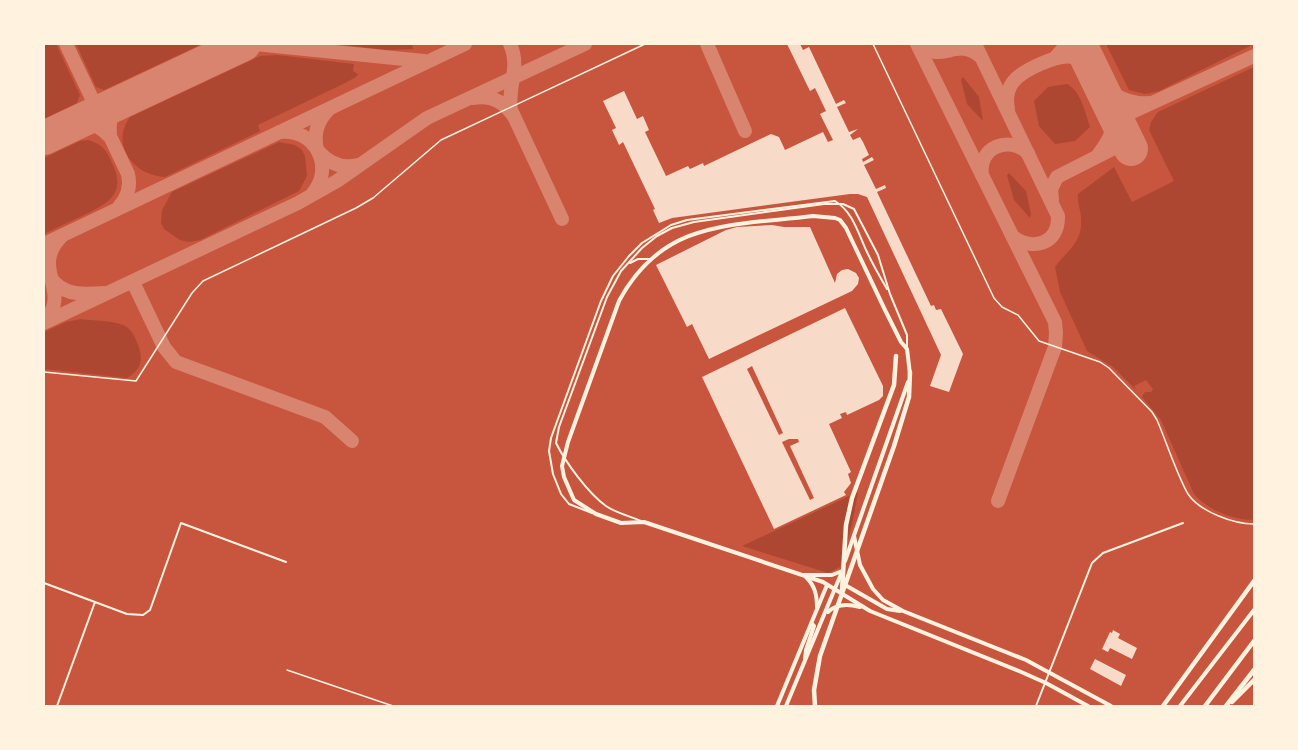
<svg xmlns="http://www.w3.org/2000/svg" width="1298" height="750" viewBox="0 0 1298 750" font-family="'DejaVu Sans',sans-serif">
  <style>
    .green { fill: #ae4732 }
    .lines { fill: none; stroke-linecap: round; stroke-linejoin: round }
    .taxiway { stroke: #d8846e; stroke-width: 14 }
    .runway { stroke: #d8846e; stroke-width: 34 }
    .building { fill: #f7dbc8; fill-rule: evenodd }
    .service { stroke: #fff3e0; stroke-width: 1.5 }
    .minor { stroke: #fff3e0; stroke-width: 2 }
    .secondary { stroke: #fff3e0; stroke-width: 4 }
    .motorway { stroke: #fff3e0; stroke-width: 4.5 }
  </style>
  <rect width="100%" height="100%" fill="#c8553d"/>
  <g class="green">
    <polygon points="44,44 56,44 80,95 77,103 44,119"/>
    <polygon points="76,44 202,44 104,90 96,87"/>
    <polygon points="333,44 412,44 413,49 387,50"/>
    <polygon points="1106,44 1254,44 1159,91 1145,94 1129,90"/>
    <path d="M277 55 354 64 353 71 358 74 356 77 345 83 258 125 260 131 165 177C133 176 110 144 130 117L260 56Z"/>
    <path d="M1254 67V520C1234 520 1207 510 1194 494L1161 420 1142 397 1145 392H1151L1153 389 1146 380 1134 386 1137 391 1113 367 1087 351 1060 292 1055 267C1067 250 1083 243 1081 218 1081 210 1077 203 1078 194L1114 167 1132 202 1174 181 1149 130 1151 122 1158 112Z"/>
    <polygon points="963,77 979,97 983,121 967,104 961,80"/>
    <path d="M1067 84C1081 91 1085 112 1090 127L1075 141 1055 144 1039 126 1034 101 1048 87Z"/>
    <path d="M88 140C103 144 107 151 113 165 127 195 105 205 82 216 69 222 56 228 44 234V158L80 141Z"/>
    <polygon points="279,142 295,145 302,150 305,156 307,176 299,191 200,240 189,242 180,240 164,229 161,223 162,210 172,192"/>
    <polygon points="1009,173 1026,191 1031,214 1030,218 1014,200 1007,175"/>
    <path d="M81 319C94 321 111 320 123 325 129 327 133 333 135 338 143 354 145 368 127 378L44 369V332L66 322Z"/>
    <polygon points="858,492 852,525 840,567 828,573 742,546"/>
  </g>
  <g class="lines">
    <g class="taxiway">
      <path d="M66 44 128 174C131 187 128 197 119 207"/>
      <polyline points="255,44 424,61"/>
      <path d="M510 44C521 68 507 86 511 110L562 219"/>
      <polyline points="707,44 745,131"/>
      <polyline points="917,44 1055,322 1056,333 1055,347 998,501"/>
      <path d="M918 44C943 65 956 36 980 56"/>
      <path d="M975 44 1058 216C1059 244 1033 251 1013 237"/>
      <polyline points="237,47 247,44"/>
      <polyline points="1055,58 1067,44"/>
      <path d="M1099 83C1111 95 1131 105 1149 103"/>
      <path d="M473 98C490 95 503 101 512 114"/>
      <path d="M1008 109C1006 99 1007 90 1013 82 1022 70 1058 54 1072 57 1080 59 1086 65 1092 70"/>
      <polyline points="1117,119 1254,56"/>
      <path d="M71 126C87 122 96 123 108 135"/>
      <path d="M280 132C315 128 335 167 313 193"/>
      <path d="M110 134C108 116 115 108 128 98"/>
      <path d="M317 149C313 133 318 120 329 109"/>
      <path d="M319 152C330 164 343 169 358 165"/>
      <path d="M1098 155C1109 141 1116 128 1113 111"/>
      <path d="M982 175C978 147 1009 135 1028 153"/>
      <polyline points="1052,199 1051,189 1057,177 1128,141"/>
      <polyline points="44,244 465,44"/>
      <path d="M44 268C48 273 51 279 56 284 69 296 87 294 104 293"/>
      <polyline points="133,282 164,347 176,362 325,417 352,441"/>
      <path d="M45 321C72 290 30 269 61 237"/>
      <polyline points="44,323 298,203 337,181 427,118 585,44"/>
    </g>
    <g class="runway">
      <polyline points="1080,44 1131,149"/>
      <polyline points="44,138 244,44"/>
    </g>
  </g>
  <g class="building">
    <polygon points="787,44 800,44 803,50 809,47 836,104 844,100 846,103 837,107 849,132 858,129 850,135 853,140 860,137 863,142 869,155 862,159 863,162 872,157 874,160 864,165 876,189 885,185 886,188 877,192 931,306 934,305 936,310 941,309 963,354 949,392 930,386 941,355 867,197 858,194 850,194 672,218 659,223 653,210 655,209 623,142 619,145 612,130 616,128 603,101 624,91 637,119 643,116 649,130 645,132 666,176 688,166 690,169 703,163 704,166 771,134 779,137 785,150 823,132 828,142 833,140 820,114 826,111 815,88 810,91"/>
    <polygon points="772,225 784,227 810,227 835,283 837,274 842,270 848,269 856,273 859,278 858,284 852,291 709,359 692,324 687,327 656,265 726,230 737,227"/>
    <path d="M845 308 883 386V396L879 400 847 415 846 412 840 414 842 418 829 424 851 472 848 474 851 483 844 492 846 495 774 529 702 377ZM752 366 783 433 779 435 747 369ZM789 439H798L799 442 790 446 814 498 810 500 782 442Z"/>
    <polygon points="1113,630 1120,634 1118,638 1137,648 1132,659 1110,648 1108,652 1102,649 1110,632 1112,633"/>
    <polygon points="1095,659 1126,675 1121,686 1090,669"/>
  </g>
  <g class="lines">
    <g class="service">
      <path d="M873 44 994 298 1002 307 1018 315 1039 341 1100 362 1109 368 1152 412 1157 420C1166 441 1177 475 1188 494 1200 512 1234 524 1254 524"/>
      <polyline points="44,372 136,381 192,293 203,281 356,208 373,198 441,140 645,44"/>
      <polyline points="287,670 393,706"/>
    </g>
    <g class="minor">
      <polyline points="630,263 638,259 650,259"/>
      <path d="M592 513 569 504 561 494 553 474 549 451 551 438 601 301 613 276 629 256 642 243 671 225 687 220 835 201C853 212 858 233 867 252 873 265 880 277 887 289"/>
      <path d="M641 521C630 516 616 513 606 506 588 493 566 463 556 443L559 427 607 297 621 271 642 248 657 236 672 228 694 222 824 204H843L854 209 878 255 890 294 907 335V347"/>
      <polyline points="44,583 127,614 143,615 150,610 181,523 286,562"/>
      <polyline points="57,706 95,602"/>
      <polyline points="1036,706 1092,563 1103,553 1183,523"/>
    </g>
    <g class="secondary">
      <path d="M910 374 907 349 901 342 885 310 846 228 840 220 835 218 813 216C732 226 663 219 619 301L568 442 562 466 564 477 574 500 596 514 621 523 644 522 823 582 870 611 1019 671 1046 683 1088 706"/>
      <polyline points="854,536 860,565 873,589 883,600 903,611 1026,660 1111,706"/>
      <polyline points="845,561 908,382"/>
      <polyline points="804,575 832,575 842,571"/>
      <path d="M806 577C815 586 817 595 817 608"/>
      <polyline points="845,585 887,609 900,611"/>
      <path d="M828 612C836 604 849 604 860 607"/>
      <polyline points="805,659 806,650 814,626 812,624"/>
      <polyline points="777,706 827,585"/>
      <polyline points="786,706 841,574"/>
      <polyline points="1180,706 1254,610"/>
    </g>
    <g class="motorway">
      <polyline points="842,590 846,525 852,498 894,385 896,356"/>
      <polyline points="1232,702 1254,680"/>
      <polyline points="815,706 814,690 820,656 894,446 909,397 910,372"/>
      <polyline points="1163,706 1254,581"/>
      <polyline points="1205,706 1254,641"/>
      <polyline points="1226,706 1254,670"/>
    </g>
  </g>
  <rect width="1298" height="750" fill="none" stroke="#fff3e0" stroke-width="90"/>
</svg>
